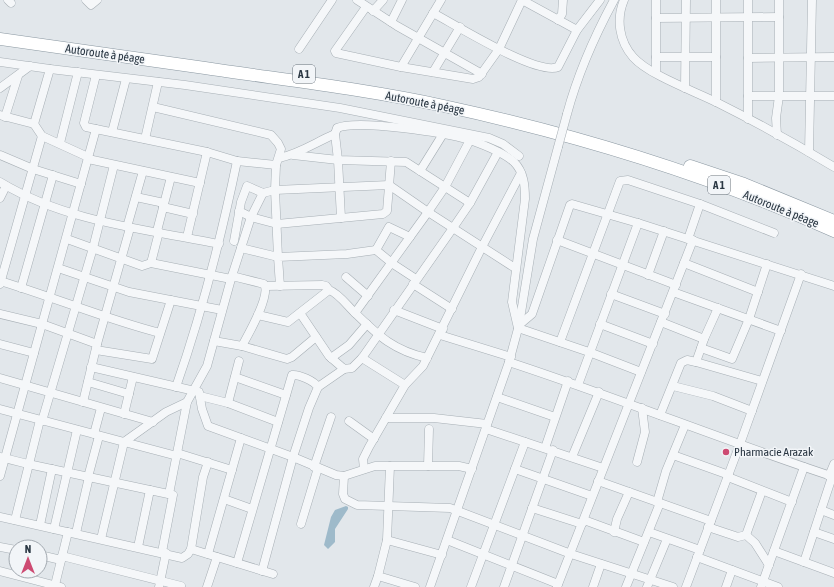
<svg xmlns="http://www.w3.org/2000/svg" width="834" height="587" viewBox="0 0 834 587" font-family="'Asap Condensed',sans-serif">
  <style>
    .water { fill: #9ebaca }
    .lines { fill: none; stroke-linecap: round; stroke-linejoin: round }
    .minor-casing { stroke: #a7afb5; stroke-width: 9 }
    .highway-casing { stroke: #8a97a1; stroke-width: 13 }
    .minor { stroke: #f5f7f9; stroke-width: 8 }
    .highway { stroke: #fff; stroke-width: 12 }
    .minor-bridge-casing { stroke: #a7afb5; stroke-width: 9; stroke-linecap: butt }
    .minor-bridge { stroke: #f5f7f9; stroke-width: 8 }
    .poi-dot { fill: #cd4a72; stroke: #f2f5f8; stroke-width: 1.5 }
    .labels { text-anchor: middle; stroke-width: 3; stroke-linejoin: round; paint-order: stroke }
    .shield { fill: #f2f5f8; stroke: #667079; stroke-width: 1 }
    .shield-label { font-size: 11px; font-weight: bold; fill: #2a3743 }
    .street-label { font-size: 12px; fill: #2a3743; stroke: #f2f5f8 }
    .poi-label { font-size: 12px; fill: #2a3743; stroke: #f2f5f8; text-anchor: start }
  </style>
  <rect width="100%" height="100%" fill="#e2e7eb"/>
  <polygon class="water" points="346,506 348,507 348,509 335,529 335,542 328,549 324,545 331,517 335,510"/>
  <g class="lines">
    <g class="minor-casing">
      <g id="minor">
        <polyline points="8,0 11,3"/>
        <polyline points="86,0 91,5 97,0"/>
        <polyline points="357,0 397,26 482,74"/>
        <polyline points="522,0 577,30 600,0"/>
        <path d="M624 0C616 19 619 41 633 57 649 75 694 91 716 102 756 122 796 144 834 167"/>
        <polyline points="656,0 656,72"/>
        <polyline points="716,0 716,102"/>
        <polyline points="366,7 335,51 336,53 401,67 473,79 479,77 499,49 522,0"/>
        <polyline points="373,11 383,0"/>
        <path d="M433 13C456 25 537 76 558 67L577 30"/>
        <polyline points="656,18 779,17"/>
        <polyline points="558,20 562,14 563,0"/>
        <polyline points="391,22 402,0"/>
        <polyline points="299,49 332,0"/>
        <polyline points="656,57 716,57"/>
        <polyline points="748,58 834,57"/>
        <polyline points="0,62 50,69 185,85 340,108 489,138 503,144 519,156"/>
        <polyline points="401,67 441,0"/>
        <polyline points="433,72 460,27"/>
        <polyline points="96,75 84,123 86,127 207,152 237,161 276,165"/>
        <polyline points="0,88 30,66"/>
        <polyline points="685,88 686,0"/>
        <polyline points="748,96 834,96"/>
        <polyline points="153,107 271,135 278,143 281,149 276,165 275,190 278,257 241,248"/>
        <path d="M567 114C578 73 594 37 614 0"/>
        <polyline points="0,115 34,124 42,136 88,157"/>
        <polyline points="5,117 18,76"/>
        <polyline points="748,119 748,0"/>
        <polyline points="34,124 50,69"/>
        <polyline points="112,132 126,79"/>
        <polyline points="777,135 776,118 779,96 779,0"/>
        <polyline points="145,139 158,82"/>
        <polyline points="60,143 78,72"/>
        <polyline points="809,152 812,0"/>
        <polyline points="0,155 33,169 81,184"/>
        <polyline points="293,155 338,160 406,162 470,203"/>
        <path d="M279 158C299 154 316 142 335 134"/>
        <polyline points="88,159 200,183"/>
        <polyline points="420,171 443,134"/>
        <path d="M0 182C66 222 145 229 219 244"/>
        <polyline points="136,197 164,203"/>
        <polyline points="0,198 6,186"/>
        <polyline points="163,207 193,214"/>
        <polyline points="239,211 251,217 277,224 383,214 387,211 391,161"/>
        <path d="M341 218 338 160 335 134 337 128C358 119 446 133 470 140 484 145 503 152 514 162 524 172 525 186 525 199L512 302 518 328 589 352 641 372"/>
        <polyline points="127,227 143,171"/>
        <polyline points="157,231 171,177"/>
        <polyline points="187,237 207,152"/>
        <polyline points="67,239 142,266 151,263 231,279"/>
        <polyline points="688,239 700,204"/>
        <polyline points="557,240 676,285"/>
        <polyline points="234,241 241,202 247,186 263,193 275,190 389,185 428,212 515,268"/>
        <polyline points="376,250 389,227 410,237"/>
        <polyline points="151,263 159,232"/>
        <polyline points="684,263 758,292"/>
        <polyline points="58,268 129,292 222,310"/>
        <polyline points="648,275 664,231"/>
        <polyline points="346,277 368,296"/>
        <path d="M0 281C54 297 105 319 160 333"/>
        <polyline points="0,284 42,136"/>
        <polyline points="413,284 452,309"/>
        <polyline points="266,286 322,285 326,286 329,290"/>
        <polyline points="280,286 278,257 347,254 376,250 393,264 416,279"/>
        <polyline points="21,288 53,175"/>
        <polyline points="673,292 781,331"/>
        <polyline points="611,294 665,314"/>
        <polyline points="394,310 443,329"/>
        <polyline points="300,313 329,356 344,369 352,368 362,358 453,228 470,203 498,152"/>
        <polyline points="355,313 428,212 445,187 470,140"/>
        <polyline points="0,314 42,324 97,344"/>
        <path d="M258 315 288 322 329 290C338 293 346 304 353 311 378 335 392 350 427 358"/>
        <polyline points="661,322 704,339 718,308"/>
        <polyline points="600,324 653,344"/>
        <polyline points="519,325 532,314 570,205 572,204 638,223 834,286"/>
        <polyline points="440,335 511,357"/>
        <polyline points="704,339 701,348 732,359 749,319 767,264"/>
        <path d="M214 341 242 346C248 335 271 295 264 284L232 276"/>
        <polyline points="560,342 620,181 628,180 700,204 774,233"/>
        <polyline points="0,344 34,353"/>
        <polyline points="242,346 287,359 292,357 316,337"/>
        <polyline points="96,350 152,359 171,300"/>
        <polyline points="331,358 349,345 367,324"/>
        <polyline points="362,358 405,385 423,366 482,247 521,173"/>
        <path d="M509 362C619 398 725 441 834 477"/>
        <polyline points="696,362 762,381"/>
        <polyline points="91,367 199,392 202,409 208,426 293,457 336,475 344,476 375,466 459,466 472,469"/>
        <polyline points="235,377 286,395"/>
        <polyline points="0,378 153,422"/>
        <polyline points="88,382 129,394"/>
        <polyline points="578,385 638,223"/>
        <polyline points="673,386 713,396 752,411"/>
        <path d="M176 387C202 313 221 238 237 161"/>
        <polyline points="318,387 344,369"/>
        <polyline points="200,396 228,403 278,422"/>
        <polyline points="497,397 555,417"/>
        <polyline points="83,402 97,344 130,228"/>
        <polyline points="228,403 239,361"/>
        <polyline points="0,409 177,456"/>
        <polyline points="124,414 133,377"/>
        <polyline points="660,415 681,363 687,360 696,362 701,348"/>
        <polyline points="386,418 434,418 487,424"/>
        <polyline points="42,421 93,248 114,165"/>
        <polyline points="349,421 374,439"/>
        <polyline points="486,429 603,468"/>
        <polyline points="94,434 101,408"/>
        <polyline points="545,448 568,381"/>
        <polyline points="177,453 232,470"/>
        <polyline points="673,455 729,475"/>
        <polyline points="0,457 28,464 173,495 162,552"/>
        <polyline points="572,457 599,392"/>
        <polyline points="637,462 645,432 642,408"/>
        <polyline points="390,466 387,540 378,576 415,587"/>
        <polyline points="428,466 429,429"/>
        <polyline points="314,467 331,417"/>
        <polyline points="364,469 363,459 369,447 405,385"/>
        <polyline points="515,469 592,496"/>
        <polyline points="0,476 96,129"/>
        <polyline points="344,476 343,494 345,499 357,505 450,508 571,554 673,587"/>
        <polyline points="829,476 834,464"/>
        <polyline points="88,477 99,436"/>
        <polyline points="728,477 792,502"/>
        <polyline points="598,481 711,521"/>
        <polyline points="169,494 187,402 207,366 231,279 251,217 263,193"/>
        <polyline points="224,499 252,509"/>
        <polyline points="657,502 666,471 685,425"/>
        <polyline points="532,508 582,524"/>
        <polyline points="821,510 834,515"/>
        <polyline points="0,517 182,558 188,554 191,549 203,477 208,462"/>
        <polyline points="15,520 40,420"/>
        <polyline points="584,520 644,542"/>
        <polyline points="301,524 318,468"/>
        <polyline points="40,525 52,469"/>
        <polyline points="708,527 738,537 746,535 755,543 769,565"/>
        <polyline points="54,529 77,430"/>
        <polyline points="614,532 617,519 629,492"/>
        <polyline points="649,532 700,550"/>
        <polyline points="814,532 834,539"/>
        <polyline points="76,533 89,477"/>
        <polyline points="746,535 762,491"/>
        <polyline points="101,539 124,442 166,412 187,402"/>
        <polyline points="387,540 442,555"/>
        <polyline points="447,540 558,584"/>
        <polyline points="0,547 16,550"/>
        <polyline points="138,547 150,490"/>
        <polyline points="191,549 273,574"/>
        <polyline points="774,551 834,573"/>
        <polyline points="208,554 241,438"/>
        <polyline points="40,555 61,560"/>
        <polyline points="62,556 181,586"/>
        <polyline points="697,557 778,587"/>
        <polyline points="804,562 832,477"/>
        <path d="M237 563 292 375C299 374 314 381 318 387L309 408 293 457 262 571"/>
        <polyline points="0,571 61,587"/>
        <polyline points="55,585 68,532"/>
        <polyline points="159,587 166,553"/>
        <polyline points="207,587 217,557"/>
        <polyline points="374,587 378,576"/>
        <polyline points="430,587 509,362 519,325 533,239 558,147"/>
        <polyline points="471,587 525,442"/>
        <polyline points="504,587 553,450"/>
        <polyline points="557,587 693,240"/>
        <polyline points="593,587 601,564"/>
        <polyline points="626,587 660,503"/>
        <polyline points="647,587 667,539"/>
        <polyline points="686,587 740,444 801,274"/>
        <polyline points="726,587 732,570"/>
        <polyline points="761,587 804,467"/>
      </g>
    </g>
    <g class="highway-casing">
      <g id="highway">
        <path d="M0 39C68 48 137 59 205 68 285 80 365 89 444 106 578 135 709 175 834 231"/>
        <polyline points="690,166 744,184 834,221"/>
      </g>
    </g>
    <use href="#minor" class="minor"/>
    <use href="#highway" class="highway"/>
    <g class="minor-bridge-casing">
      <polyline id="minor-bridge" points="558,147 567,114"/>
    </g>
    <use href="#minor-bridge" class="minor-bridge"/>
  </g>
  <circle class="poi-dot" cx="726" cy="452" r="4"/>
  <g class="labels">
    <g class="shield">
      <rect x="293" y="65" width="22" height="18" rx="3"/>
      <rect x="708" y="176" width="22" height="18" rx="3"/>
    </g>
    <g class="shield-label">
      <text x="304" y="78">A 1</text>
      <text x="719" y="189">A 1</text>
    </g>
    <g class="street-label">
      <text transform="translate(105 54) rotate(8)" y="4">Autoroute à péage</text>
      <text transform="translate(425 103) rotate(11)" y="4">Autoroute à péage</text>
      <text transform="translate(781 209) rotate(22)" y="4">Autoroute à péage</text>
    </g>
    <g class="poi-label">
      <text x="734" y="456">Pharmacie Arazak</text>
    </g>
  </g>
  <g transform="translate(28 559)"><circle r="19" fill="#f2f5f8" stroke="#a2a9b0"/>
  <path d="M0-3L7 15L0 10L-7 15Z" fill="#cd4a72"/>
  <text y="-6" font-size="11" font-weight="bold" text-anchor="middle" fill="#2a3743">N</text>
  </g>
</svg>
